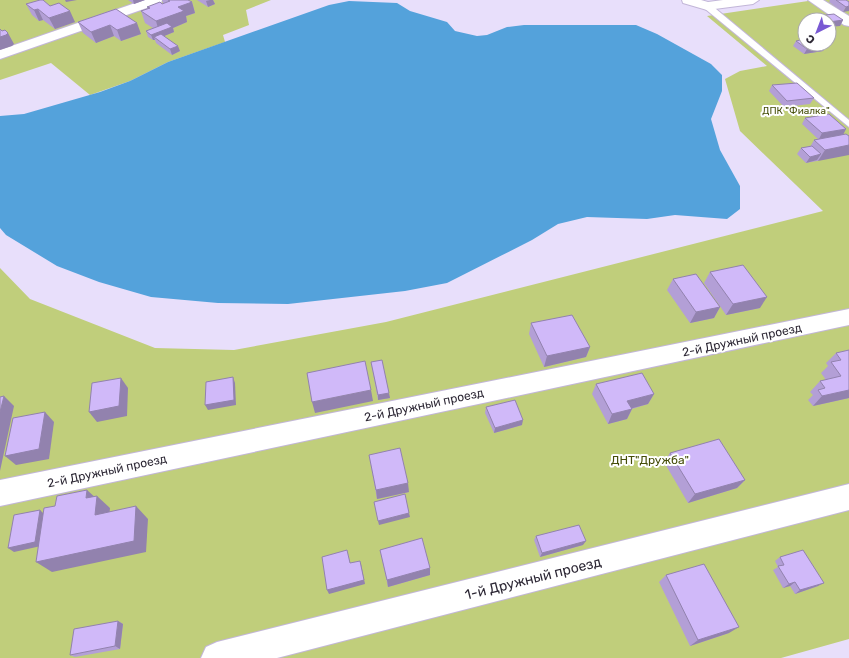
<svg xmlns="http://www.w3.org/2000/svg" width="849" height="658" viewBox="0 0 849 658" font-family="Rubik,sans-serif">
  <style>
    .green { fill: #c0ce7b; fill-rule: evenodd }
    .water { fill: #54a2db }
    .lines { fill: none; stroke-linecap: round; stroke-linejoin: round }
    .service-casing { stroke: #c2b6d8; stroke-width: 2 }
    .minor-casing { stroke: #c2b6d8; stroke-width: 2 }
    .service { fill: #fff; fill-rule: evenodd }
    .minor { fill: #fff; fill-rule: evenodd }
    .wall { fill: #b39fd6 }
    .shaded-wall { fill: #9282ae }
    .building { fill: #d0b9f9; stroke: #9282ae }
    .labels { text-anchor: middle; stroke-width: 4; stroke-linejoin: round; paint-order: stroke }
    .far-park-label { font-size: 10px; fill: #454d08; stroke: #fff }
    .street-label { font-size: 12px; fill: #2d2835; stroke: #fff }
    .park-label { font-size: 12px; fill: #454d08; stroke: #fff }
    .near-street-label { font-size: 14px; fill: #2d2835; stroke: #fff }
  </style>
  <rect width="100%" height="100%" fill="#e8dffb"/>
  <g class="green">
    <polygon points="0,0 271,0 246,10 249,25 223,35 225,42 168,62 130,81 90,95 51,63 0,80"/>
    <path d="M815 0H849V639L781 658H0V268L30 299 155 348 234 350 386 322 823 211 740 131 725 79 740 71 767 66 707 16ZM805 20H829V44H805Z"/>
  </g>
  <polygon class="water" points="349,1 397,3 410,11 447,22 455,31 477,36 487,35 507,27 524,25 636,25 657,34 711,64 722,75 722,91 711,119 720,150 740,186 740,209 727,219 675,215 647,219 587,217 558,224 532,240 447,283 405,291 288,304 218,303 151,297 99,282 57,266 6,235 0,228 0,116 24,114 100,92 130,81 168,62 329,5"/>
  <g class="lines">
    <g class="service-casing">
      <polygon id="service" points="704,4 710,4 849,120 849,127 704,8"/>
    </g>
    <g class="minor-casing">
      <g id="minor">
        <polygon points="144,0 162,0 161,3 0,59 0,50"/>
        <polygon points="682,0 701,0 708,2 723,0 759,0 753,4 707,10 683,3"/>
        <polygon points="808,0 823,0 849,16 849,26 844,25"/>
        <polygon points="849,309 849,325 0,506 0,480"/>
        <polygon points="849,484 849,510 277,658 201,658 206,647 217,642"/>
      </g>
    </g>
    <use href="#service" class="service"/>
    <use href="#minor" class="minor"/>
  </g>
  <g class="wall">
    <polygon points="128,0 145,0 134,4"/>
    <polygon points="162,0 188,0 192,2 195,13 186,16 187,22 173,28 174,32 164,36 180,51 172,55 156,43 155,40 153,40 148,37 146,31 153,28 145,23 141,11 148,9 147,7 163,3"/>
    <polygon points="197,0 213,0 215,4 208,7"/>
    <polygon points="830,0 846,0 849,2 843,12 829,2"/>
    <polygon points="26,4 50,6 75,22 55,29 43,20 39,21 32,15"/>
    <polygon points="116,9 141,34 121,41 114,36 96,43 83,33 78,22"/>
    <polygon points="817,16 843,20 840,26 829,20 815,20"/>
    <polygon points="796,41 826,45 823,51 804,54 793,46"/>
    <polygon points="772,85 814,98 810,104 784,107 769,91"/>
    <polygon points="805,118 846,129 843,134 818,161 817,161 806,163 797,154 801,148 810,147 814,140 818,139 802,124"/>
    <polygon points="710,272 760,308 726,315 704,283"/>
    <polygon points="673,279 720,307 714,318 690,323 667,290"/>
    <polygon points="531,323 590,347 586,357 544,367 529,334"/>
    <polygon points="849,350 849,398 813,406 808,400 813,395 810,392 820,381 826,380 821,373 828,366 826,363 836,353"/>
    <polygon points="371,362 390,398 378,400"/>
    <polygon points="596,384 654,394 648,404 632,409 627,419 608,424 592,394"/>
    <polygon points="486,407 522,425 494,433 485,413"/>
    <polygon points="670,453 745,480 737,488 688,503 664,462"/>
    <polygon points="369,455 409,492 377,499"/>
    <polygon points="536,536 583,545 540,557 534,540"/>
    <polygon points="380,550 430,575 388,587"/>
    <polygon points="780,557 818,586 795,594 790,586 783,588 773,570 778,567 775,561"/>
    <polygon points="666,575 729,633 690,646 659,582"/>
    <polygon points="118,621 123,624 120,649 75,657 70,655"/>
  </g>
  <g class="shaded-wall">
    <polygon points="65,0 77,0 66,2"/>
    <polygon points="133,0 145,0 134,4"/>
    <polygon points="210,0 213,0 215,4 208,7 206,1"/>
    <polygon points="192,2 195,13 186,16 187,22 173,28 174,32 157,39 154,37 155,40 153,40 151,35 159,32 156,21 178,7"/>
    <polygon points="849,6 849,11 843,12 846,7"/>
    <polygon points="38,9 43,20 39,21 34,10"/>
    <polygon points="70,11 75,22 55,29 49,18"/>
    <polygon points="843,20 840,26 829,27 829,22"/>
    <polygon points="137,23 141,34 121,41 117,30"/>
    <polygon points="110,25 114,36 96,43 91,32"/>
    <polygon points="8,33 14,44 12,46 0,50 0,37"/>
    <polygon points="826,45 823,51 804,54 807,49"/>
    <polygon points="178,46 180,51 172,55 170,49"/>
    <polygon points="846,129 843,135 819,139 822,133"/>
    <polygon points="849,145 849,155 818,161 825,150"/>
    <polygon points="821,154 817,160 806,163 810,157"/>
    <polygon points="767,297 760,308 726,315 733,304"/>
    <polygon points="720,307 714,318 690,323 696,312"/>
    <polygon points="590,347 586,357 544,367 547,356"/>
    <polygon points="233,377 235,383 236,405 208,410 205,405"/>
    <polygon points="121,378 128,388 127,416 97,422 89,412"/>
    <polygon points="371,390 373,401 315,413 312,402"/>
    <polygon points="849,390 849,398 813,406 822,396"/>
    <polygon points="389,393 390,398 378,400 378,395"/>
    <polygon points="654,394 648,404 622,411 627,401"/>
    <polygon points="4,396 14,406 0,471 0,412"/>
    <polygon points="632,409 627,419 608,424 612,414"/>
    <polygon points="45,412 54,422 49,459 16,465 5,456"/>
    <polygon points="523,420 522,425 494,433 495,428"/>
    <polygon points="745,480 737,488 688,503 695,494"/>
    <polygon points="408,483 409,492 377,499 376,490"/>
    <polygon points="87,490 97,499 97,496 110,508 108,527 95,515 86,498"/>
    <polygon points="136,506 148,519 146,552 52,572 36,562"/>
    <polygon points="40,510 45,515 41,546 14,552 8,548"/>
    <polygon points="409,513 410,517 379,525 378,521"/>
    <polygon points="586,541 583,545 540,557 542,553"/>
    <polygon points="361,564 365,584 329,594 327,590"/>
    <polygon points="430,568 430,575 388,587 387,580"/>
    <polygon points="795,582 790,586 783,588 789,584"/>
    <polygon points="824,583 818,586 795,594 800,590"/>
    <polygon points="118,621 123,624 120,649 115,646"/>
    <polygon points="739,627 729,633 690,646 698,640"/>
  </g>
  <g class="building">
    <polygon points="40,0 43,0 50,6 59,3 70,11 49,18 38,9 34,10 26,4"/>
    <polygon points="168,0 188,0 192,2 178,7 184,11 156,21 141,11 150,8 147,7 160,2 162,4 170,1"/>
    <polygon points="836,0 846,0 849,2 849,6 846,7"/>
    <polygon points="116,9 137,23 117,30 110,25 91,32 78,22"/>
    <polygon points="834,14 843,20 829,22 829,20 822,20 817,16"/>
    <polygon points="167,23 172,27 151,35 146,31"/>
    <polygon points="0,29 2,31 5,30 8,33 6,35 0,37"/>
    <polygon points="161,34 178,46 170,49 154,37"/>
    <polygon points="805,39 805,44 824,44 826,45 807,49 796,41"/>
    <polygon points="797,83 814,98 787,101 772,85"/>
    <polygon points="829,114 846,129 822,133 805,118"/>
    <polygon points="846,134 849,136 849,145 825,150 814,140"/>
    <polygon points="812,146 821,154 810,157 801,148"/>
    <polygon points="743,265 767,297 733,304 710,272"/>
    <polygon points="696,274 720,307 696,312 673,279"/>
    <polygon points="572,315 590,347 547,356 531,323"/>
    <polygon points="849,350 849,390 822,396 818,390 825,388 820,381 841,376 831,362 841,360 836,353"/>
    <polygon points="382,360 389,393 378,395 371,362"/>
    <polygon points="365,361 371,390 312,402 307,373"/>
    <polygon points="642,373 654,394 627,401 632,409 612,414 596,384"/>
    <polygon points="233,377 234,400 205,405 206,382"/>
    <polygon points="121,378 119,406 89,412 92,383"/>
    <polygon points="4,396 0,412 0,397"/>
    <polygon points="515,400 523,420 495,428 486,407"/>
    <polygon points="45,412 39,449 5,456 13,418"/>
    <polygon points="719,439 745,480 695,494 670,453"/>
    <polygon points="400,448 408,483 376,490 369,455"/>
    <polygon points="87,490 86,498 97,496 95,515 136,506 134,541 36,562 44,508 55,506 57,496"/>
    <polygon points="405,494 409,513 378,521 374,502"/>
    <polygon points="40,510 35,542 8,548 14,515"/>
    <polygon points="579,525 586,541 542,553 536,536"/>
    <polygon points="422,538 430,568 387,580 380,550"/>
    <polygon points="347,550 350,563 360,561 364,580 327,590 322,557"/>
    <polygon points="803,550 824,583 800,590 795,582 789,584 778,566 784,565 780,557"/>
    <polygon points="704,564 739,627 698,640 666,575"/>
    <polygon points="118,621 115,646 70,655 74,629"/>
  </g>
  <g class="labels">
    <g class="far-park-label">
      <text x="796" y="114">ДПК "Фиалка"</text>
    </g>
    <g class="street-label">
      <text transform="translate(742 340) rotate(-12)" y="4">2-й Дружный проезд</text>
      <text transform="translate(424 405) rotate(-12)" y="4">2-й Дружный проезд</text>
      <text transform="translate(107 471) rotate(-12)" y="4">2-й Дружный проезд</text>
    </g>
    <g class="park-label">
      <text x="650" y="464">ДНТ"Дружба"</text>
    </g>
    <g class="near-street-label">
      <text transform="translate(533 578) rotate(-14)" y="5">1-й Дружный проезд</text>
    </g>
  </g>
  <g transform="translate(817 32) rotate(222)"><circle r="19" fill="#ffffff" stroke="#aba9ae"/>
  <path d="M0-3L7 15L0 10L-7 15Z" fill="#7959d3"/>
  <text y="-6" font-size="11" font-weight="bold" text-anchor="middle" fill="#2d2835">С</text>
  </g>
</svg>
